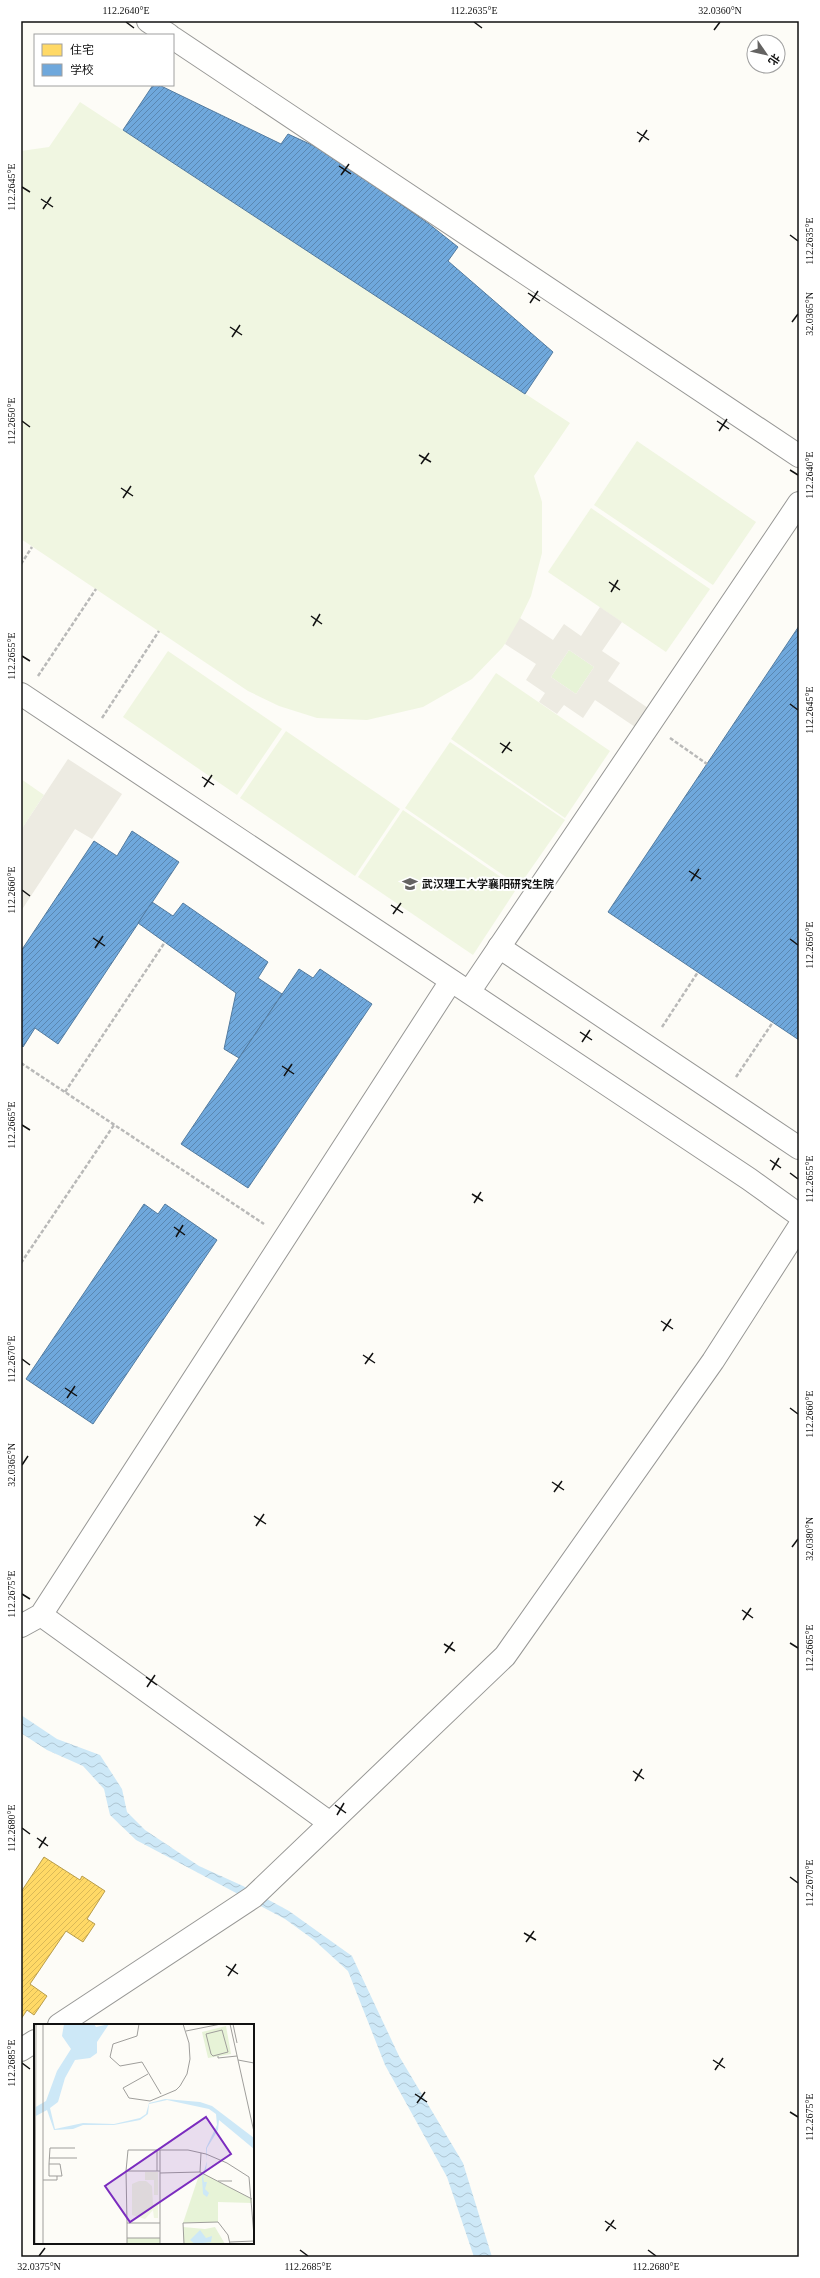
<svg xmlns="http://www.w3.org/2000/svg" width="820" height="2278" viewBox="0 0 820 2278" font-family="'Times New Roman','Noto Sans SC',serif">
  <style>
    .grass { fill: #e7f3d7 }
    .pitch { fill: #f0f6e1 }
    .plaza { fill: #edebe2; fill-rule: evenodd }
    .water { fill: url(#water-waves) }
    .homes { fill: url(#homes-hatch); stroke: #b89d4c }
    .schools { fill: url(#schools-hatch); stroke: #537b9f }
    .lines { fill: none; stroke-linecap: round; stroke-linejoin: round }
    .minor-casing { stroke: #979795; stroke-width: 24 }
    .path { stroke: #b9b9b8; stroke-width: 2.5; stroke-dasharray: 4 2; stroke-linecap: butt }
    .minor { stroke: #fffffe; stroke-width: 22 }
    .ticks { fill: none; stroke: #111; stroke-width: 1.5 }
    .labels { text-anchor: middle; stroke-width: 4; stroke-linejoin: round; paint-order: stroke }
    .poi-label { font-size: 11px; font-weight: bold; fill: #111; stroke: #fff; text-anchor: start }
    .inset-road { fill: none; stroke: #9f9e9b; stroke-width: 1 }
    .view { fill: #7b2cbf; fill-opacity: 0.15; stroke: #7b2cbf; stroke-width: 2 }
    .inset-edge { fill: none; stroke: #111; stroke-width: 2 }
    .neatline { fill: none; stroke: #111; stroke-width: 1.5 }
    .ticks-label { font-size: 10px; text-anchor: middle; fill: #111 }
  </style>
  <defs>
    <pattern id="water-waves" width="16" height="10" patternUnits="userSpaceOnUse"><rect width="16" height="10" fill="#cde8f7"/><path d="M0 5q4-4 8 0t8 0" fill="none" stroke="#afc6d3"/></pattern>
    <pattern id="homes-hatch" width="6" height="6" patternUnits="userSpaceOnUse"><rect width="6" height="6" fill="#ffd966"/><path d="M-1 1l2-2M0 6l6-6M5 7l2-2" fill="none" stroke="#dab957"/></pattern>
    <pattern id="schools-hatch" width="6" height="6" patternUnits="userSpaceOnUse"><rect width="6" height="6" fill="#6fa8dc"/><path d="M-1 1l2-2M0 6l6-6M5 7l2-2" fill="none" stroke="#5a87b1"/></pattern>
  </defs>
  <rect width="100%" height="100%" fill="#fdfcf7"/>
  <polygon class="grass" points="569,650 594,667 576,694 551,677"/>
  <g class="pitch">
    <polygon points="80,102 570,423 534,476 542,502 542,553 531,596 514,631 502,648 472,679 423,707 367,720 317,718 279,706 248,691 21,539 21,151 49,147"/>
    <polygon points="637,441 756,522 713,585 594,505"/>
    <polygon points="591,508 710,589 666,652 548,572"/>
    <polygon points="168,651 282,729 237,795 123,717"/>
    <polygon points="496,673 610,751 565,818 451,739"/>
    <polygon points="286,731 400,809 355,876 240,798"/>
    <polygon points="450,742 565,820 519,886 405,808"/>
    <polygon points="21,779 44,795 21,830"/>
    <polygon points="403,810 517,888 473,955 358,877"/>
  </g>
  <g class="plaza">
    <path d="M600 607 622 622 602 651 620 663 608 681 657 714 644 733 595 700 583 718 564 705 557 714 539 702 545 693 526 680 536 664 505 644 520 618 553 640 564 624 581 636ZM569 650 594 667 576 694 551 677Z"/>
    <polygon points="68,759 122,794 92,839 75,829 21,911 21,830"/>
  </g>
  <polygon class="water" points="21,1715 57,1739 100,1755 122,1789 127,1812 145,1830 199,1866 243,1886 289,1911 352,1956 399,2056 463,2163 492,2257 474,2257 447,2177 385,2065 348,1971 314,1940 285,1919 136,1840 110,1815 104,1789 83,1766 47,1750 21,1733"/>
  <polygon class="homes" points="44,1857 80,1880 82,1876 105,1891 87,1919 95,1924 83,1942 66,1931 30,1984 47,1996 34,2015 27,2010 21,2019 21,1892"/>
  <g class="schools">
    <polygon points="153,85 159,85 281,144 288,134 325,151 429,224 458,247 448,261 553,352 525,394 123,130"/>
    <polygon points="799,626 799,1040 608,912"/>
    <polygon points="132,831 179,862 58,1044 35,1028 23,1047 21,1045 21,951 94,841 117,856"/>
    <polygon points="152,902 173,916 183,903 268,962 258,978 282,994 239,1058 224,1049 236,993 138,923"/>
    <polygon points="299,969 313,978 320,969 372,1004 248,1188 181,1144"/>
    <polygon points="144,1204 158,1214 165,1204 217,1240 93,1424 26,1379"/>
  </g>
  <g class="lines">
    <g class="minor-casing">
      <g id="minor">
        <polyline points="148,21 169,35"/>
        <polyline points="173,38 799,456"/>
        <polyline points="21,694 749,1179 799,1215"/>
        <polyline points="499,947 799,1148"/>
        <polyline points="469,992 799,503"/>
        <polyline points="41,1615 330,1823"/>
        <polyline points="21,1626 41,1615 451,981"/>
        <polyline points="59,2025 253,1897 505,1656 713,1361 799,1227"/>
        <polyline points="21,2050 35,2041"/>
      </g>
    </g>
    <g class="path">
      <polyline points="21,564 32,547"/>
      <polyline points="38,676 96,589"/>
      <polyline points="102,718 159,631"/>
      <polyline points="670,738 707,764"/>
      <polyline points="662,1027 698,972"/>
      <polyline points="21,1063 264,1224"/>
      <polyline points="736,1077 773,1022"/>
      <polyline points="65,1092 165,942"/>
      <polyline points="21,1263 114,1125"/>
    </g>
    <use href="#minor" class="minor"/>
  </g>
  <path class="ticks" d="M126 22 134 28M474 22 482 28M714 30 720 22M637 132 649 140M639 142 647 130M339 166 351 174M341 175 349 164M22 187 30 192M41 199 53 207M43 209 51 197M790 235 798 241M528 293 540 301M530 303 538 291M792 322 798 314M230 327 242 335M232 337 240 325M22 421 30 427M717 421 729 429M719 431 727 419M419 455 431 462M421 464 429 453M790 470 798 475M121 488 133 496M123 498 131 486M609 582 620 590M611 592 618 580M311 616 322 624M313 626 320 614M22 656 30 661M790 704 798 710M500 743 512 751M502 753 510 742M202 777 214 785M204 787 212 775M689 871 701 879M691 881 699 869M22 890 30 896M391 905 403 913M393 914 401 903M93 938 105 946M790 939 798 945M95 948 103 936M580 1032 592 1040M582 1042 590 1030M282 1066 294 1074M284 1076 292 1064M22 1125 30 1130M770 1160 781 1168M772 1170 779 1158M790 1173 798 1179M472 1194 483 1201M474 1203 481 1192M174 1227 185 1235M176 1237 183 1225M661 1321 673 1329M663 1331 671 1319M363 1355 375 1363M22 1359 30 1365M365 1364 373 1353M65 1388 77 1396M67 1398 75 1386M790 1408 798 1414M22 1465 28 1456M552 1482 564 1490M554 1492 562 1481M254 1516 266 1524M256 1526 264 1514M792 1547 798 1539M22 1594 30 1599M742 1610 753 1618M743 1620 751 1608M790 1643 798 1648M444 1644 455 1651M445 1653 453 1642M146 1677 157 1685M147 1687 155 1675M633 1771 644 1779M635 1781 642 1769M335 1805 346 1813M337 1815 344 1803M22 1828 30 1834M37 1838 48 1846M39 1848 46 1837M790 1877 798 1883M524 1933 536 1940M526 1942 534 1931M226 1966 238 1974M228 1976 236 1964M713 2060 725 2068M22 2063 30 2069M715 2070 723 2058M415 2094 427 2102M417 2103 425 2092M790 2112 798 2117M605 2221 616 2229M606 2231 614 2220M300 2250 308 2256M648 2250 656 2256M39 2256 45 2248"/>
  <defs>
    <g id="university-bare" transform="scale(1.2)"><path d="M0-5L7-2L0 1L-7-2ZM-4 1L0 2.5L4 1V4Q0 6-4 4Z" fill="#646362" stroke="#fff" stroke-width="2.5" paint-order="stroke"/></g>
  </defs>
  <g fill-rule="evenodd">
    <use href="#university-bare" x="410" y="884"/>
  </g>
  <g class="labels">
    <g class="poi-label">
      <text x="422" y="888">武汉理工大学襄阳研究生院</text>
    </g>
  </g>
  <g transform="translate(34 2024)">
    <rect width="220" height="220" fill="#fdfcf7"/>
    <path d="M192 2 197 30 174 34 168 8ZM166 148 218 175V179L184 178V198L149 199ZM149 203 171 205 181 203 191 220H150ZM93 214H126V220H93Z" fill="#e7f3d7"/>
    <path d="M111 148H124V171H120V156H111ZM105 157H112L118 162 119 181H124V194H120L119 186 111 195 98 191V160Z" fill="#f0f6e1"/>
    <path d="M30 0H60L62 3 75 0 63 18V29L56 34 41 36 31 54 24 78 16 84 21 105 49 99 80 100 106 94 112 90 115 79 131 75 166 78 178 82 220 114V125L185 96 184 106 173 124V137L172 146 169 153 170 158H173L171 165 175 169 173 173 169 170 168 154 173 137 172 124 183 101 182 90 175 85 133 76 115 80 114 90 106 96 80 101H49L39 105 20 106 13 86 0 93V84L12 77 23 47 37 25 28 12ZM166 206 172 214 178 212 177 218 161 220 156 216Z" fill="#cde8f7"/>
    <path class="inset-road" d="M105 0 103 12 79 20 76 33 86 42 108 38 127 70M196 0 220 108M199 0 203 19M188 6 194 28 179 32 177 30 172 10ZM152 7 187 0M184 32V34L203 32M204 36 220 39M114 50 89 64 95 74 116 77 142 66 146 62 153 50 156 35 155 19 149 0M123 126V147M15 134H43M15 140 16 124H41M92 147 94 126H126M166 148 167 129M126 149 166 148 218 175M9 156H23V152H28L26 140H15V152H23M184 157H198M93 199 92 147H126M93 214H126M196 218 220 217M1 220 2 0M9 220V0M93 220V199H126M126 220V126H154L172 130 193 139 215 153 220 212M150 220 149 199 184 198 194 211 196 220"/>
    <path class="view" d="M172 93 197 130 96 198 71 162Z"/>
    <rect width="220" height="220" class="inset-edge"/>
  </g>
  <rect width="820" height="2278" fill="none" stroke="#ffffff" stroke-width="44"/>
  <rect x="34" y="34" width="140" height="52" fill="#ffffff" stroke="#a0a0a0"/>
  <rect x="42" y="44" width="20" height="12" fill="#ffd966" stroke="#a0a0a0"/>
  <text x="70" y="54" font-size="12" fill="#111111">住宅</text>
  <rect x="42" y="64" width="20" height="12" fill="#6fa8dc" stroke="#a0a0a0"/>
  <text x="70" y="74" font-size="12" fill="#111111">学校</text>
  <g transform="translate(766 54) rotate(124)"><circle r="19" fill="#ffffff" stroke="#a0a0a0"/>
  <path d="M0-3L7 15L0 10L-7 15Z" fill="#646362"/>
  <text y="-6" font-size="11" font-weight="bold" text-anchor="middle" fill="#111111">北</text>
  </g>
  <rect x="22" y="22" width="776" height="2234" class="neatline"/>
  <g class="ticks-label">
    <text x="126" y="14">112.2640°E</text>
    <text x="474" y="14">112.2635°E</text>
    <text x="720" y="14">32.0360°N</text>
    <text transform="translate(11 187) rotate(-90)" y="4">112.2645°E</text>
    <text transform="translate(809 241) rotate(-90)" y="4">112.2635°E</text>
    <text transform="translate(809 314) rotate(-90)" y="4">32.0365°N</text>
    <text transform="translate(11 421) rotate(-90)" y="4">112.2650°E</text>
    <text transform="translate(809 475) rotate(-90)" y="4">112.2640°E</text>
    <text transform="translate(11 656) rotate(-90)" y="4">112.2655°E</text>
    <text transform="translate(809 710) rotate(-90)" y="4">112.2645°E</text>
    <text transform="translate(11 890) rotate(-90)" y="4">112.2660°E</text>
    <text transform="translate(809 945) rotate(-90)" y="4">112.2650°E</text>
    <text transform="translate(11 1125) rotate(-90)" y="4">112.2665°E</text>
    <text transform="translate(809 1179) rotate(-90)" y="4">112.2655°E</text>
    <text transform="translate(11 1359) rotate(-90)" y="4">112.2670°E</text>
    <text transform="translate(809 1414) rotate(-90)" y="4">112.2660°E</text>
    <text transform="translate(11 1465) rotate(-90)" y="4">32.0365°N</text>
    <text transform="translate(809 1539) rotate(-90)" y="4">32.0380°N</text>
    <text transform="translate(11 1594) rotate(-90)" y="4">112.2675°E</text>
    <text transform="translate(809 1648) rotate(-90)" y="4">112.2665°E</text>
    <text transform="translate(11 1828) rotate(-90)" y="4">112.2680°E</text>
    <text transform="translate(809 1883) rotate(-90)" y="4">112.2670°E</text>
    <text transform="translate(11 2063) rotate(-90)" y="4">112.2685°E</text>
    <text transform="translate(809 2117) rotate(-90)" y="4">112.2675°E</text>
    <text x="39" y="2270">32.0375°N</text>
    <text x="308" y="2270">112.2685°E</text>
    <text x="656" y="2270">112.2680°E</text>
  </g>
</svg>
